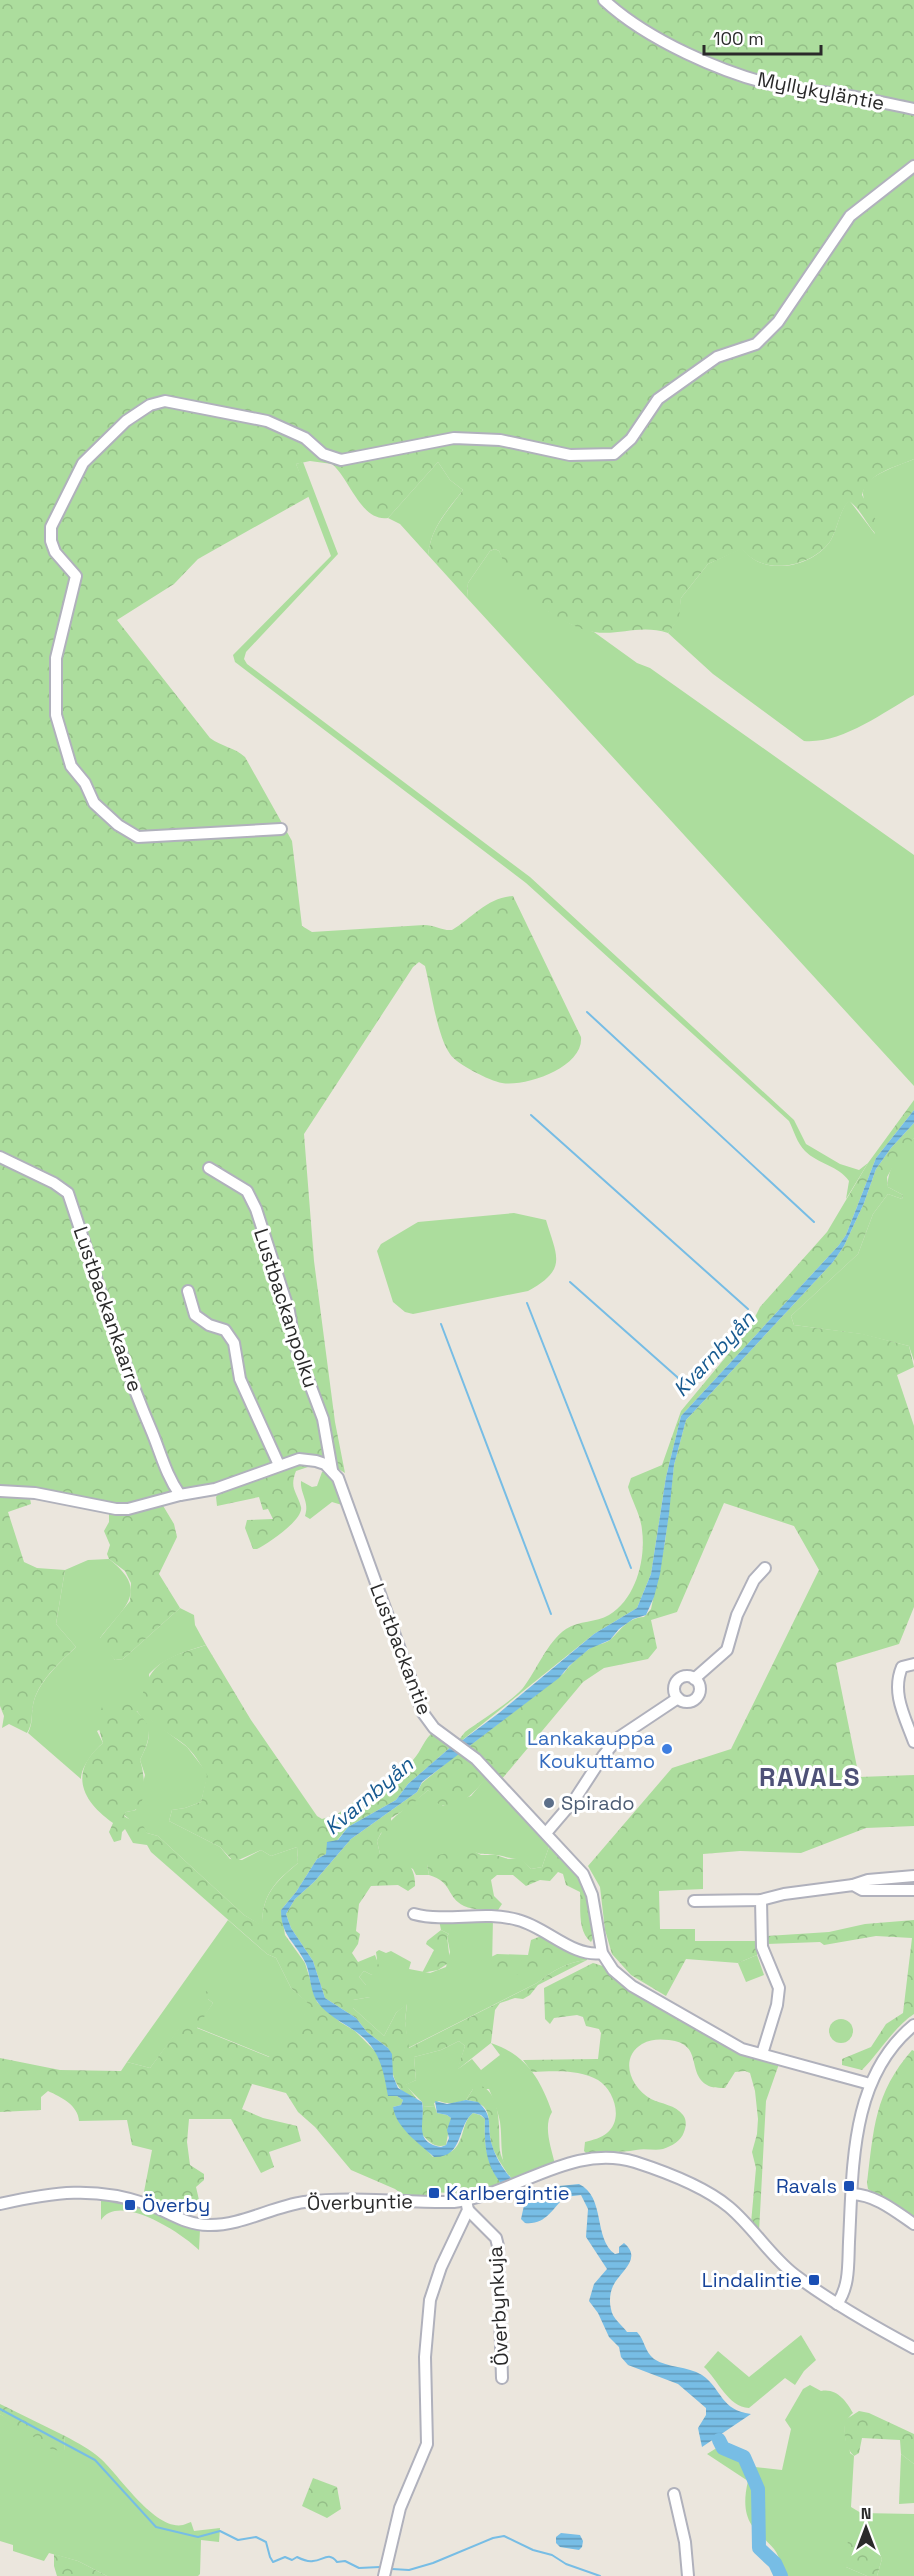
<svg xmlns="http://www.w3.org/2000/svg" width="914" height="2576" viewBox="0 0 914 2576" font-family="'Space Grotesk',sans-serif">
  <style>
    .grass { fill: #acdd9d }
    .forest { fill: url(#forest-crowns) }
    .water { fill: url(#water-rules) }
    .lines { fill: none; stroke-linecap: round; stroke-linejoin: round }
    .stream { stroke: #77bde5; stroke-width: 2 }
    .river { stroke: #77bde5; stroke-width: 14 }
    .minor-casing { stroke: #b0b1bc; stroke-width: 14 }
    .minor { stroke: #fff; stroke-width: 10 }
    .shop-dot { fill: #3f7fe0; stroke: #fff; stroke-width: 2 }
    .service-dot { fill: #5c6f8a; stroke: #fff; stroke-width: 2 }
    .transit-dot { fill: #1a4fb4; stroke: #fff; stroke-width: 2 }
    .labels { text-anchor: middle; stroke-width: 6; stroke-linejoin: round; paint-order: stroke }
    .street-label { font-size: 20px; fill: #2a2a2a; stroke: #fff }
    .shop-label { font-size: 20px; fill: #366cbe; stroke: #fff; text-anchor: end }
    .service-label { font-size: 20px; fill: #4e5e75; stroke: #fff; text-anchor: start }
    .transit-label { font-size: 20px; fill: #164399; stroke: #fff; text-anchor: end }
    .water-label { font-size: 21px; font-style: italic; fill: #175a90; stroke: #fff }
    .district-label { font-size: 26px; font-weight: bold; letter-spacing: 1.5px; fill: #4e5177; stroke: #fff }
  </style>
  <defs>
    <pattern id="forest-crowns" width="20" height="18" patternUnits="userSpaceOnUse" patternTransform="scale(1.5)"><rect width="20" height="18" fill="#acdd9d"/><path d="M2 6a3 3 0 1 1 6 0M12 15a3 3 0 1 1 6 0" fill="none" stroke="#94be87"/></pattern>
    <pattern id="water-rules" width="6" height="5" patternUnits="userSpaceOnUse" patternTransform="scale(1.5)"><rect width="6" height="5" fill="#77bde5"/><path d="M0 2.5h6" fill="none" stroke="#629aba"/></pattern>
  </defs>
  <rect width="100%" height="100%" fill="#ebe6dd"/>
  <g class="grass">
    <path d="M914 459V695C882 713 842 744 804 741L713 674 668 633 678 619 681 598 708 564 742 548C762 577 810 568 829 543 838 530 838 513 849 500L875 534C873 525 862 498 863 492 864 475 901 465 914 459Z"/>
    <path d="M303 462 338 554 246 652 244 659 247 664 530 877 794 1120 806 1144 840 1164 859 1170 868 1163 846 1199 849 1181C839 1166 818 1164 805 1151 797 1143 794 1131 789 1121L526 883 235 662 233 655 331 556 296 464Z"/>
    <path d="M438 462 450 480 463 490C447 511 431 527 428 555L400 524 388 518Z"/>
    <polygon points="495,549 499,551 519,588 548,611 571,624 594,632 637,663 650,668 914,855 914,1086 467,598 468,583 490,551"/>
    <path d="M914 1138V1361L909 1346 861 1334 794 1325 791 1316 858 1254 873 1214 888 1194 902 1199 903 1195 888 1187C886 1170 901 1149 914 1138Z"/>
    <path d="M514 1213 546 1220C557 1257 568 1269 528 1291L413 1314 405 1312 393 1302 377 1251 381 1244 418 1222Z"/>
    <path d="M322 1472H328L333 1476 342 1505 332 1502 310 1519 305 1516C310 1502 300 1494 301 1481L312 1487 317 1486Z"/>
    <path d="M109 1559C150 1591 125 1606 100 1638L115 1660 123 1659 180 1608 194 1615 195 1625 206 1645C184 1652 165 1657 149 1674L151 1720 187 1747 208 1774 201 1802 185 1808 172 1810 169 1821 220 1847 230 1859 242 1860 261 1850 271 1856 297 1847 298 1863C275 1882 262 1894 262 1926L244 1915 158 1836 147 1833 124 1815 126 1812 136 1810 145 1775 140 1760C151 1737 153 1733 137 1711L97 1731 103 1743C94 1750 81 1767 81 1779L28 1733C33 1723 31 1717 33 1705 37 1683 60 1662 76 1647L56 1624 65 1570 88 1560Z"/>
    <path d="M485 1776 550 1844 542 1867 531 1869 520 1859C510 1859 505 1856 496 1855 482 1853 482 1856 467 1849L427 1865 429 1875H416L413 1869 380 1854 377 1841C390 1815 407 1809 428 1790L443 1806 471 1796 485 1779Z"/>
    <path d="M493 1918 492 1966 561 1947 587 1957V1960C567 1962 552 1971 537 1983L408 2048 405 2021 407 2004 396 2013 384 2036 353 2008V2000L370 1997 366 1985 359 1977 364 1971 372 1975 377 1959 376 1952 379 1950 386 1953 391 1951 411 1962 409 1969 430 1973 446 1967 450 1952 447 1936 449 1934 441 1930 439 1920Z"/>
    <polygon points="228,1920 267,1954 276,1958 291,1988 312,2006 270,2057 196,2027 213,2003 208,1999 207,1992 150,2068 127,2062"/>
    <polygon points="757,1955 764,1975 746,1982 738,1963"/>
    <circle cx="841" cy="2031" r="12"/>
    <path d="M459 2041 465 2046 458 2069 472 2059 481 2070 500 2055 491 2043C526 2055 540 2078 552 2112 543 2126 551 2147 555 2164L513 2180C498 2164 503 2142 500 2122 498 2111 493 2099 489 2089H473L466 2100C456 2103 449 2105 439 2101L434 2103 435 2107 423 2106 422 2102 405 2085 416 2080 414 2057 441 2050Z"/>
    <path d="M101 2196 150 2212H156L184 2226 200 2229 199 2250C182 2233 119 2192 101 2220Z"/>
    <path d="M801 2335 816 2360 804 2371 795 2385 785 2378 749 2408C728 2407 718 2380 704 2367L718 2351 749 2377Z"/>
    <path d="M810 2385 821 2391C837 2388 846 2401 853 2413 843 2422 844 2428 846 2441L849 2443 850 2453 854 2456 851 2507 861 2513 914 2514V2576H877L882 2559 878 2551 862 2535 846 2567 867 2576H781C785 2531 733 2544 748 2481L707 2454 723 2444 738 2452 755 2467 782 2470 791 2429 785 2420 803 2389Z"/>
    <path d="M0 2414 64 2451 65 2436C78 2443 90 2449 101 2459 119 2475 155 2531 183 2525 186 2524 188 2523 191 2522L194 2531 220 2528 219 2542 201 2540 200 2574 198 2576H107L78 2561 49 2553 44 2561 13 2551V2545L0 2541Z"/>
    <polygon points="901,2454 914,2464 914,2503 899,2504"/>
  </g>
  <g class="forest">
    <path d="M0 0H914V459C896 467 867 473 862 495L881 529 879 533 876 534C866 524 861 509 849 501 838 513 838 530 829 543 809 568 762 576 742 549L708 564 681 598 679 619 668 633C640 624 619 636 594 632 572 629 533 604 518 588 508 577 505 564 499 551L495 549 490 551 468 583 467 598 428 555C431 527 447 512 463 490L450 480 438 462 388 518C361 522 350 479 332 464L310 461 296 464 310 496 198 559 174 584 117 620 210 738C222 747 234 747 245 757L292 841 302 926 312 932 424 925C434 925 443 931 452 930 472 918 488 897 513 896L581 1037C584 1067 526 1087 502 1083 490 1081 456 1064 450 1054 437 1036 431 989 425 966L419 962 413 967 304 1134 314 1261 335 1422 345 1473 326 1461 296 1471C289 1489 297 1491 301 1507 304 1519 268 1544 257 1549H253L245 1528 247 1520 273 1519 268 1509 263 1510 259 1497 217 1506 216 1497 220 1491 217 1483 159 1499 174 1524 177 1537 159 1574 180 1608 123 1659 115 1660 100 1642V1638L130 1601 131 1583 125 1571 109 1559 107 1554 110 1545 104 1531 109 1522V1503L28 1488 31 1504 8 1512 24 1562 37 1568 65 1570 56 1624 76 1647C60 1662 37 1682 33 1705 31 1717 33 1723 27 1733L9 1724 2 1728 4 1716 0 1706Z"/>
    <path d="M914 1100V1110L876 1158 846 1235 839 1245 681 1416 666 1477 651 1574 637 1608 594 1634 460 1742 458 1741 465 1732C481 1720 511 1702 523 1688 537 1670 547 1642 566 1629 579 1620 596 1623 609 1615 636 1599 646 1559 642 1530 641 1516 632 1501 628 1487L631 1478 662 1465 681 1411 749 1329 760 1307 827 1232 868 1163Z"/>
    <path d="M914 1123V1138L896 1161 887 1177 888 1187 903 1195 902 1199 888 1194 873 1214 858 1254 791 1316 794 1325 863 1334 909 1346 914 1367 897 1375 914 1426V1607L899 1644 836 1663 859 1777 914 1775V1826L866 1828 801 1853 740 1851 703 1854V1889L659 1891 660 1929H695V1941H757V1955L738 1963 686 1959 666 1996 631 1975 612 1954 605 1930 600 1887 588 1866 672 1768 731 1749 819 1570 794 1526 724 1503 677 1612 651 1620 657 1648 648 1659 604 1668 583 1682 501 1780 468 1747 564 1673C571 1663 582 1654 592 1647 597 1644 605 1644 610 1640 621 1630 627 1618 644 1617L651 1609 665 1542 674 1465 686 1420 833 1262 844 1246 864 1203 876 1169 891 1148Z"/>
    <path d="M206 1645 251 1720 317 1816 322 1819 336 1815 413 1760C422 1750 424 1739 434 1731L452 1746 408 1784 396 1800 348 1827 326 1854 317 1859 296 1892 281 1910 285 1935 305 1963 317 2002 340 2022 355 2031 380 2056 397 2096 403 2100 401 2105 393 2107 398 2119 433 2157C439 2155 447 2154 452 2151 465 2142 461 2122 473 2113L480 2115 485 2119C484 2145 486 2162 502 2183L468 2194 431 2192 423 2197 405 2196 395 2189 351 2170 315 2127 298 2112 286 2093 252 2084 242 2109 263 2118 297 2126 301 2141 269 2152 274 2167 261 2173 231 2119H189L187 2142 190 2165 204 2174V2180L196 2187 199 2200 172 2211 143 2197 152 2150 132 2145 127 2120 79 2121C78 2105 61 2097 48 2091L41 2097V2110L0 2112V2058L60 2070 121 2071 127 2062 150 2068 206 1991 211 1994 208 1999 213 2003 197 2028 269 2057 311 2006 291 1988 276 1958 267 1954 151 1852 147 1845 133 1843 125 1829 122 1832 121 1840 114 1842 109 1832 113 1823C80 1800 69 1771 103 1743L97 1722 102 1707 117 1701 128 1703C152 1725 154 1731 140 1760 144 1772 147 1796 139 1807 136 1811 130 1811 126 1812L124 1816C134 1823 142 1819 147 1833L158 1836 244 1915 262 1925C262 1894 276 1882 298 1863L297 1847 271 1856 261 1850 234 1862 220 1847 169 1821 172 1810 185 1808 201 1802 207 1775C201 1765 194 1753 185 1745 172 1734 151 1726 143 1710 139 1703 142 1695 145 1687 154 1658 179 1654 206 1645Z"/>
    <path d="M461 1751 485 1776 486 1779C476 1790 459 1811 441 1805 435 1803 432 1795 428 1790L409 1807 391 1818V1829L381 1833 377 1841 380 1854C401 1851 416 1865 415 1886L408 1891 398 1885 371 1886 359 1904 356 1931 360 1934 358 1944 352 1953 358 1962 375 1955 379 1966 377 1973 372 1975 364 1971 359 1977 366 1985 376 1986 377 1991 370 1997 353 2000V2008L384 2036 396 2013 407 2003 405 2021 409 2048 537 1983C552 1971 567 1962 587 1960L538 1985 530 1995 523 1999 515 1998 500 2003 495 2010 491 2043 457 2070 465 2046 459 2041 441 2050 414 2057 416 2080 406 2085 417 2099C392 2092 392 2070 388 2048L367 2032 356 2018 325 1998 313 1961 291 1928 286 1914 295 1899 314 1882 351 1839 417 1792 422 1783Z"/>
    <path d="M550 1844 583 1884 594 1936 591 1942C577 1931 581 1908 580 1892L566 1885 563 1874 558 1872 550 1881 540 1880 526 1886 513 1875H497L491 1880 494 1896 502 1904 498 1910C488 1909 474 1911 464 1906 446 1897 453 1882 429 1875L427 1865 430 1857 468 1848 481 1855H496L508 1859 520 1858 531 1869 542 1867Z"/>
    <path d="M914 1920V2014C893 2028 880 2052 862 2070L842 2065V2059L871 2047 886 2024 903 2013 912 1938 876 1936 824 1945 820 1942 767 1944V1936L829 1932 865 1924Z"/>
    <polygon points="441,1930 449,1934 447,1936 450,1962 438,1970 422,1973 434,1950 426,1944 427,1941"/>
    <path d="M544 1935 561 1947 562 1953C549 1968 487 1993 491 1957L497 1954 528 1955 531 1940Z"/>
    <path d="M593 1963 606 1967 779 2064 766 2101 759 2232 751 2223 756 2168 752 2152 757 2134 758 2119 755 2091 750 2073 745 2071 735 2072 725 2088C720 2088 711 2088 707 2085 686 2072 704 2044 669 2040 659 2039 651 2039 642 2044 619 2058 630 2087 651 2099 661 2104 676 2105 683 2115 687 2120 686 2127 684 2132 681 2141 672 2146 663 2149 655 2151 645 2148 636 2150 620 2153 603 2151 586 2153L584 2151 585 2142C593 2140 601 2138 607 2133 624 2119 614 2090 598 2080 580 2069 552 2071 532 2072L523 2060 598 2059 601 2033 599 2029 586 2026 583 2017 577 2015 554 2018 550 2024 545 2019 544 1988Z"/>
    <path d="M912 2050 914 2051V2219L868 2189 867 2183C874 2128 874 2094 912 2050Z"/>
    <path d="M482 2086C503 2097 498 2132 500 2151 501 2160 510 2169 509 2176 503 2166 494 2155 491 2142 487 2121 495 2103 466 2100L473 2089Z"/>
    <path d="M423 2106 435 2107 437 2113 447 2115 451 2118 446 2145C435 2149 428 2141 421 2133Z"/>
    <polygon points="0,2404 65,2436 64,2452 51,2449 0,2414"/>
    <path d="M859 2411 869 2413 914 2434V2464L901 2454 900 2440 862 2438 859 2453 854 2456C845 2448 843 2431 845 2420Z"/>
    <polygon points="313,2478 337,2487 341,2509 327,2518 302,2506"/>
    <path d="M855 2533C868 2536 877 2547 882 2559L877 2576H867L846 2567 848 2539Z"/>
    <polygon points="54,2554 78,2561 107,2576 57,2576 54,2566"/>
  </g>
  <g class="water">
    <path d="M914 1110V1123L891 1148 876 1169 864 1203 844 1246 833 1262 686 1420 674 1465 669 1514 660 1574 654 1597 646 1615 633 1619 619 1629 610 1640 589 1649 569 1666 559 1678 422 1782 417 1792 351 1839 314 1882 295 1899 286 1914 291 1928 313 1961 325 1998 356 2018 367 2032 388 2048 392 2054 393 2076 398 2088 422 2102C426 2121 412 2142 441 2147L446 2145 449 2138 447 2130 451 2118 447 2115 437 2113 435 2101 447 2104 466 2100 478 2102C495 2117 486 2126 492 2145 499 2169 518 2187 536 2202L544 2201 559 2186 579 2184C606 2197 593 2239 615 2254L619 2253V2247L624 2243C643 2259 620 2271 613 2286 610 2292 609 2302 611 2309 612 2318 622 2325 627 2332H637C645 2340 644 2351 654 2359 668 2368 687 2366 702 2375 723 2390 720 2410 751 2414L702 2447 698 2428 706 2415V2408L678 2384 628 2365 621 2357 619 2347 609 2337 598 2313 589 2301 594 2284 607 2269 586 2237 588 2209 581 2195 565 2197C552 2209 546 2225 525 2223L521 2219 525 2201C520 2196 513 2196 508 2191 486 2169 484 2149 485 2119L481 2115 473 2113C457 2125 464 2158 434 2157 419 2143 396 2128 393 2107L401 2105 403 2100 397 2096H388C383 2067 379 2046 352 2029 341 2022 327 2014 319 2004 310 1994 311 1976 306 1964 296 1942 281 1937 281 1910L296 1892 317 1859 326 1854 327 1842 338 1840 348 1827 396 1800 408 1784 452 1746 460 1742 499 1713 594 1634 637 1608 651 1574 666 1477 681 1416 839 1245 846 1235 876 1158Z"/>
    <polygon points="561,2533 580,2535 583,2541 582,2547 579,2550 560,2547 556,2543 556,2537"/>
  </g>
  <g class="lines">
    <g class="stream">
      <polyline points="587,1012 814,1222"/>
      <polyline points="531,1115 748,1309"/>
      <polyline points="570,1282 685,1384"/>
      <polyline points="527,1303 631,1568"/>
      <polyline points="441,1324 551,1614"/>
      <path d="M0 2409 95 2460 156 2527 198 2537 220 2531 238 2540 256 2537 266 2542 270 2557 273 2562 285 2557 292 2560 297 2557C301 2559 309 2562 313 2561 323 2561 328 2551 337 2562L345 2561 359 2568 380 2567"/>
      <polyline points="392,2569 409,2570 433,2563 493,2538 504,2536 533,2550 552,2555 566,2564 600,2576"/>
    </g>
    <polyline class="river" points="719,2440 723,2448 744,2457 758,2489 759,2548 775,2563 781,2576"/>
    <g class="minor-casing">
      <g id="minor">
        <path d="M604 0C646 39 723 74 779 86 798 90 818 91 838 94 863 98 889 104 914 109"/>
        <polyline points="281,829 138,837 118,825 94,803 85,783 71,766 56,715 56,658 76,576 55,552 51,541 51,527 83,463 126,421 150,405 165,401 267,421 305,438 323,454 341,460 454,438 500,440 570,455 614,454 631,439 658,399 717,357 756,344 778,322 850,216 914,166"/>
        <path d="M0 1157 54 1183 68 1193C95 1273 119 1355 152 1432 161 1454 166 1475 180 1495"/>
        <polyline points="209,1168 247,1191 256,1209 289,1311 294,1342 323,1419 332,1470"/>
        <polyline points="188,1291 195,1315 209,1325 225,1330 234,1343 240,1379 279,1465"/>
        <polyline points="0,1491 35,1493 116,1509 128,1509 180,1495 215,1489 299,1459 316,1461 325,1464 338,1478 423,1713 434,1728 476,1759 583,1874 592,1895 602,1953 613,1970 632,1986 742,2049 870,2084"/>
        <path d="M914 1664 902 1667C891 1693 905 1717 914 1742"/>
        <circle cx="687" cy="1689" r="13"/>
        <polyline points="694,1679 727,1650 737,1615 754,1580 765,1568"/>
        <polyline points="546,1833 575,1799 603,1756 618,1738 678,1698"/>
        <polyline points="853,1885 868,1880 914,1876"/>
        <polyline points="761,1900 762,1947 779,1988 777,2005 762,2054"/>
        <polyline points="694,1901 761,1900 784,1894 853,1885 862,1890 914,1890"/>
        <path d="M414 1914C448 1923 483 1910 518 1920 546 1927 573 1958 602 1953"/>
        <path d="M852 2194C876 2195 895 2211 914 2224"/>
        <path d="M0 2204C53 2192 95 2186 147 2204 168 2211 185 2225 208 2225 241 2226 271 2207 304 2202 354 2196 404 2203 454 2202 465 2201 477 2197 488 2194 537 2178 583 2146 635 2162 666 2172 704 2186 729 2207 753 2227 770 2256 795 2275 832 2303 873 2326 914 2348"/>
        <polyline points="468,2210 496,2238 498,2246 502,2378"/>
        <path d="M837 2304C850 2286 848 2263 849 2242 853 2166 850 2077 914 2025"/>
        <polyline points="674,2494 685,2542 688,2576"/>
        <polyline points="384,2576 400,2508 427,2444 425,2357 430,2300 441,2267 468,2210 466,2200"/>
      </g>
    </g>
    <use href="#minor" class="minor"/>
  </g>
  <circle class="shop-dot" cx="667" cy="1749" r="6"/>
  <circle class="service-dot" cx="549" cy="1803" r="6"/>
  <g class="transit-dot">
    <rect x="843" y="2180" width="12" height="12" rx="3"/>
    <rect x="428" y="2187" width="12" height="12" rx="3"/>
    <rect x="124" y="2199" width="12" height="12" rx="3"/>
    <rect x="808" y="2274" width="12" height="12" rx="3"/>
  </g>
  <g class="labels">
    <g class="street-label">
      <text transform="translate(821 91) rotate(11)" y="7">Myllykyläntie</text>
      <text transform="translate(286 1308) rotate(72)" y="7">Lustbackanpolku</text>
      <text transform="translate(108 1309) rotate(71)" y="7">Lustbackankaarre</text>
      <text transform="translate(401 1649) rotate(69)" y="7">Lustbackantie</text>
      <text transform="translate(360 2202) rotate(-1)" y="7">Överbyntie</text>
      <text transform="translate(498 2306) rotate(-93)" y="7">Överbynkuja</text>
    </g>
    <g class="shop-label">
      <text x="655" y="1745">Lankakauppa<tspan x="655" dy="23">Koukuttamo</tspan></text>
    </g>
    <g class="service-label">
      <text x="561" y="1810">Spirado</text>
    </g>
    <g class="transit-label">
      <text x="837" y="2193">Ravals</text>
      <text x="446" y="2200" text-anchor="start">Karlbergintie</text>
      <text x="142" y="2212" text-anchor="start">Överby</text>
      <text x="802" y="2287">Lindalintie</text>
    </g>
    <g class="water-label">
      <text transform="translate(714 1354) rotate(-47)" y="7">Kvarnbyån</text>
      <text transform="translate(369 1796) rotate(-40)" y="7">Kvarnbyån</text>
    </g>
    <g class="district-label">
      <text x="810" y="1786">RAVALS</text>
    </g>
  </g>
  <g transform="translate(866 2528)" stroke="#ffffff" stroke-width="4.5" paint-order="stroke">
  <path d="M0-4.5L10 22L0 15L-10 22Z" fill="#2a2a2a"/>
  <text y="-9" font-size="16" font-weight="bold" text-anchor="middle" fill="#2a2a2a">N</text>
  </g>
  <path d="M704 45v9h117v-9" fill="none" stroke="#2a2a2a" stroke-width="3"/>
  <text x="713" y="45" font-size="18" fill="#2a2a2a" stroke="#ffffff" stroke-width="4.5" paint-order="stroke">100 m</text>
</svg>
